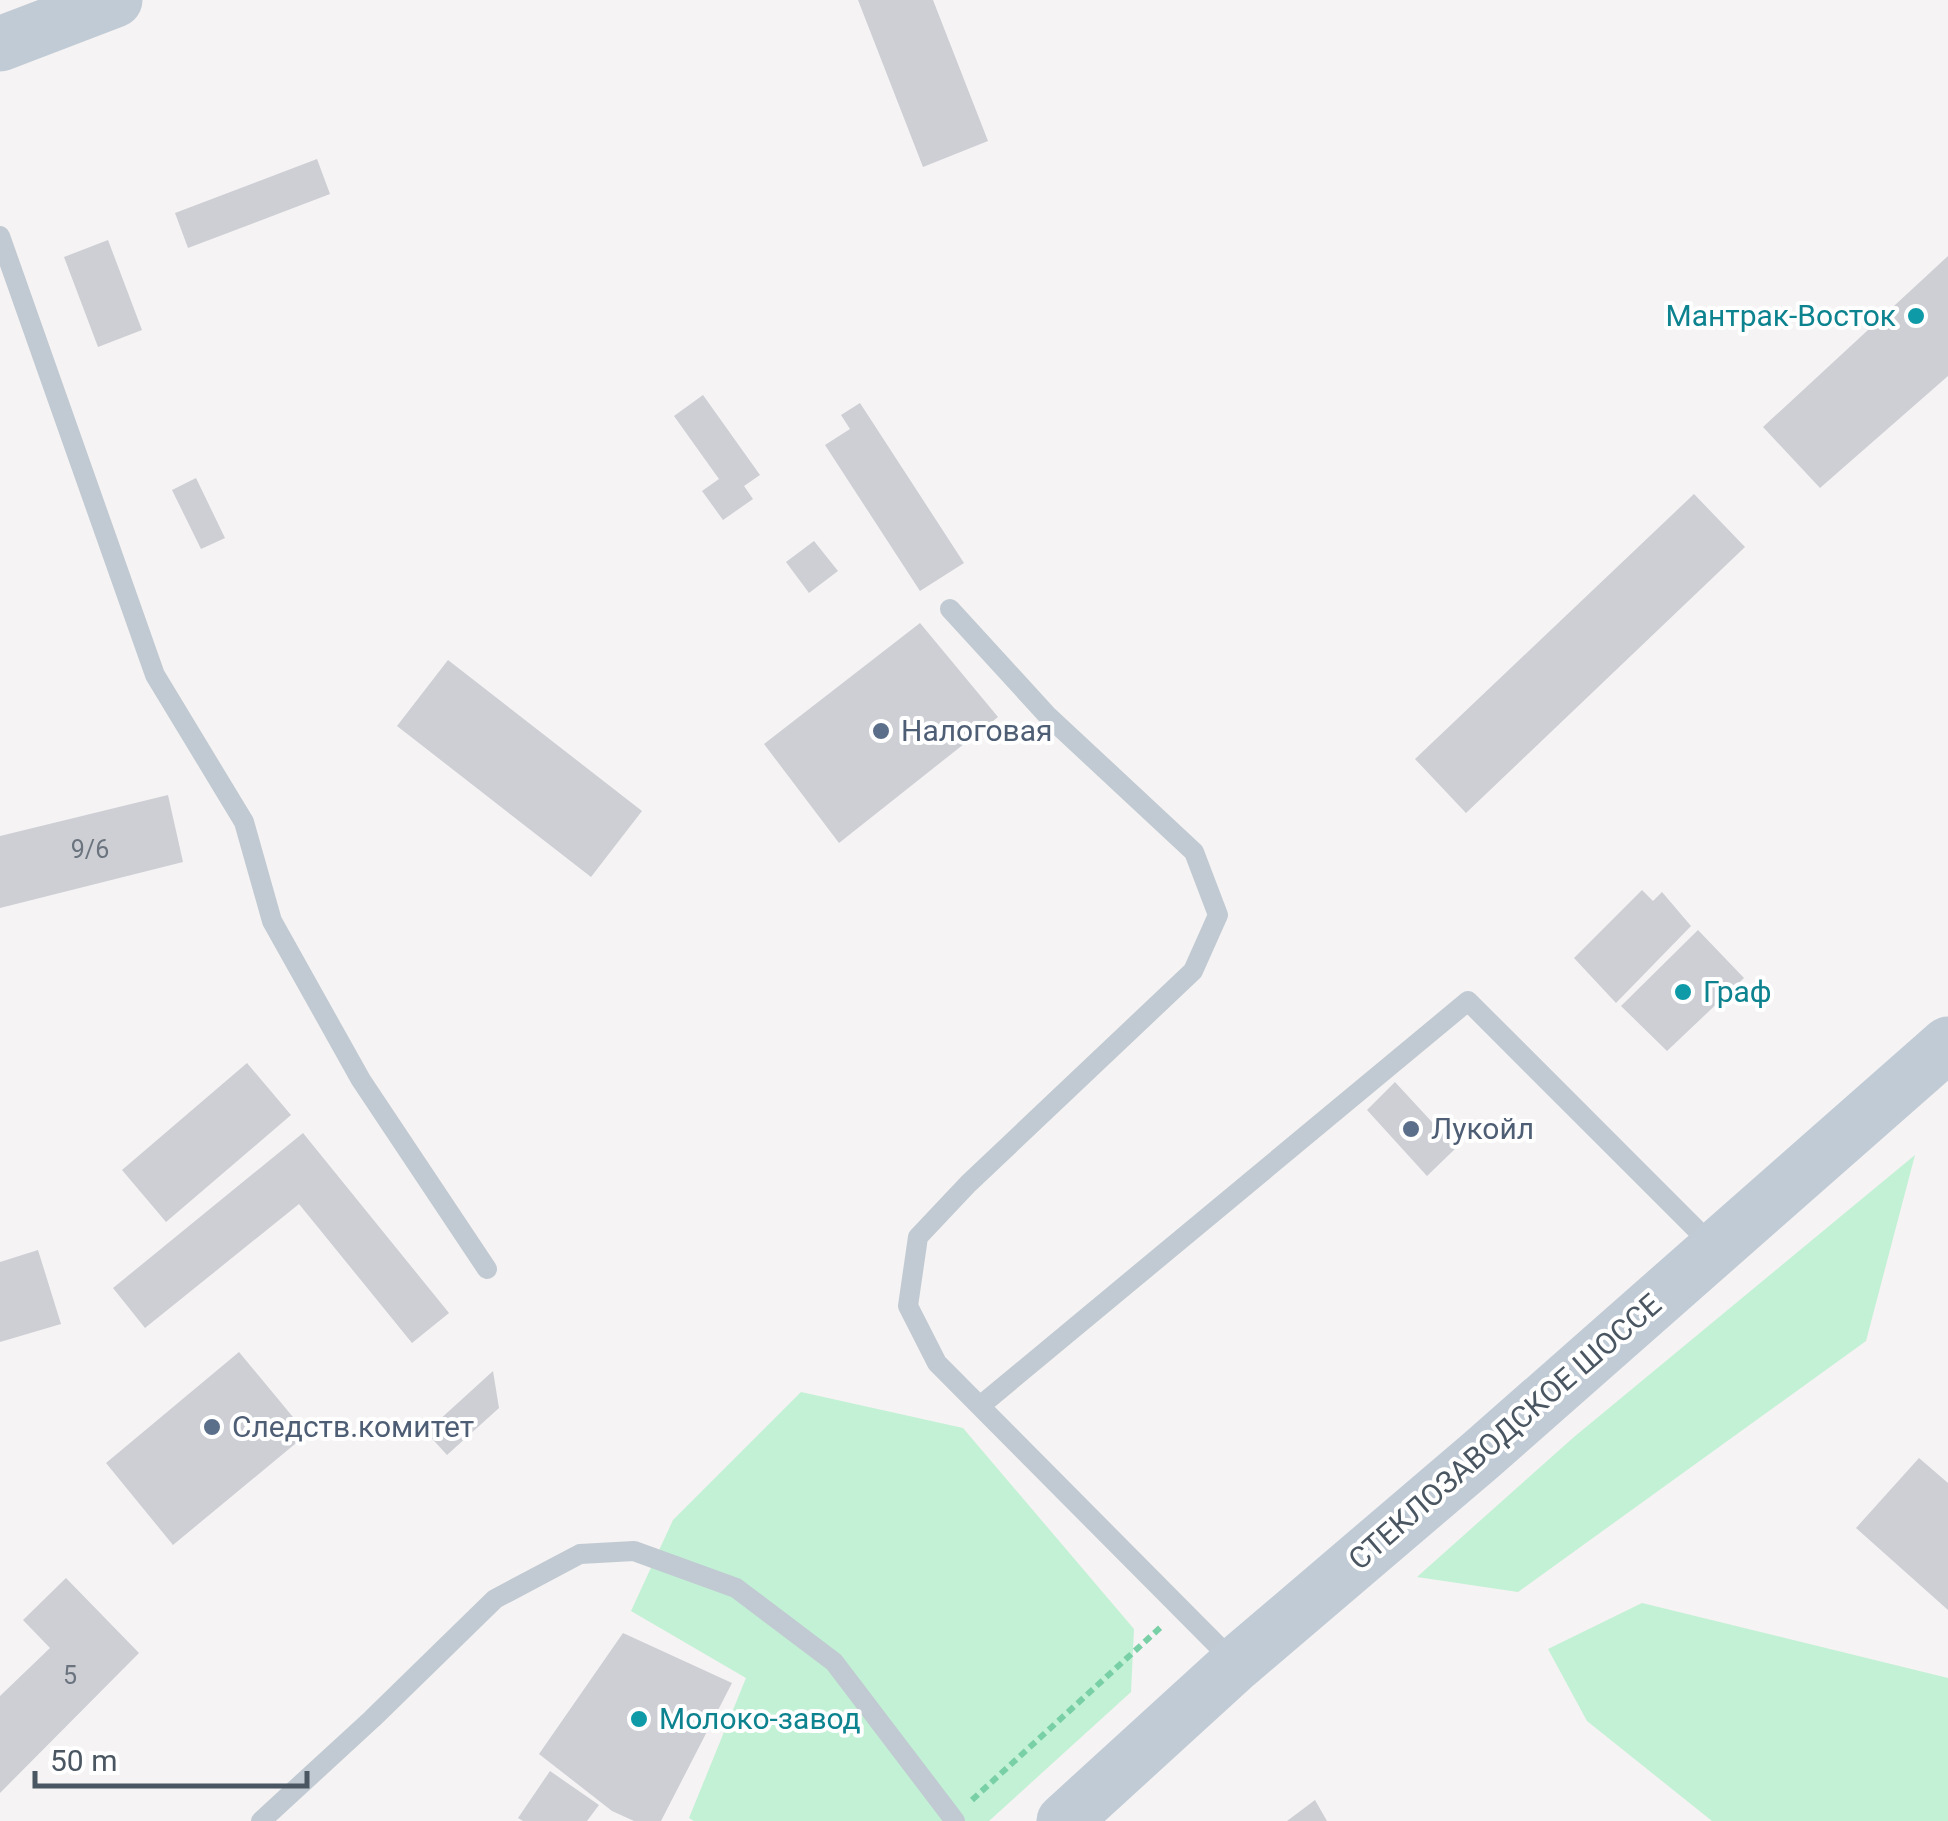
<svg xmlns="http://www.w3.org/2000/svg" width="1948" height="1821" viewBox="0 0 1948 1821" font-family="Roboto,sans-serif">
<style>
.green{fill:#c3f1d5}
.building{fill:#cdcfd5}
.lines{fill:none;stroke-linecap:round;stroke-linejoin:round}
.path{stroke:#7ad0a6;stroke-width:6;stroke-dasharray:8 5;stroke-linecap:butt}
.service{stroke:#c1cad2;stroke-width:20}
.secondary{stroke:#c1cbd6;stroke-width:55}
.culture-dot{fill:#0f9aa8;stroke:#fff;stroke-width:4}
.service-dot{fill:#5c6f8a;stroke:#fff;stroke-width:4}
.labels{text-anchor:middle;stroke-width:8;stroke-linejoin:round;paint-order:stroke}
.number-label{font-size:25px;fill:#6b747e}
.culture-label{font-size:30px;fill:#0d838f;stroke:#fff;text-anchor:start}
.service-label{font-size:30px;fill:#4e5e75;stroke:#fff;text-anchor:start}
.street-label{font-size:30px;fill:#4a5661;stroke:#fff}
</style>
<rect width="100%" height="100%" fill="#f5f3f3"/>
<!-- green -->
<path class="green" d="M1915 1155 1866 1341 1518 1592 1417 1577 1574 1437Z
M801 1392 963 1428 1134 1629 1131 1692 989 1821H694L689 1818 746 1678 631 1611 673 1520Z
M1642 1603 1948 1678V1821H1712L1587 1721 1548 1649Z"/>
<!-- building -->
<path class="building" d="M858 0H933L988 141 923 167Z
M317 159 330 194 188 248 175 213Z
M108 240 142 330 98 347 64 257Z
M1948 256V376L1820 488 1763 427Z
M703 395 760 475 744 486 753 499 723 520 702 491 719 479 674 416Z
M860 403 964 563 920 591 825 445 850 429 841 415Z
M196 478 225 538 201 549 172 490Z
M1694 494 1745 547 1466 813 1415 759Z
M814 541 838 571 809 593 786 562Z
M920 623 998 717 839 843 764 744Z
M448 660 642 811 591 877 397 726Z
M168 795 183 862 0 908V836Z
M1642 890 1653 901 1662 892 1691 926 1616 1003 1574 958Z
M1698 930 1744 978 1667 1051 1621 1006Z
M247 1063 291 1115 166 1222 122 1170Z
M1395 1082 1456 1148 1427 1176 1367 1110Z
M303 1133 449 1313 412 1343 299 1204 145 1328 113 1288Z
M38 1250 61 1324 0 1342V1262Z
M239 1352 307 1434 173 1545 106 1463Z
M493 1371 499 1408 447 1455 426 1432Z
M1919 1458 1948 1483V1610L1856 1528Z
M66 1578 139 1653 0 1793V1696L50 1648 23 1620Z
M623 1633 732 1683 661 1821H634L612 1811 539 1754Z
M550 1771 599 1805 587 1821H523L518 1818Z
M1315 1800 1327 1821H1287Z"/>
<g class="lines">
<!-- path -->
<path class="path" d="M972 1800 1162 1626"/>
<!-- service -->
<path class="service" d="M0 236 155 675 244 822 272 921 361 1080 487 1269
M950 609 1047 715 1194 852 1218 915 1193 971 968 1184 918 1237 908 1306 937 1363 1235 1663
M980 1406 1468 1001 1714 1247
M261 1821 372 1719 495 1599 580 1554 634 1551 736 1588 834 1662 955 1821"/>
<!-- secondary -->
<path class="secondary" d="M0 44 115 0
M1064 1821 1236 1664 1480 1456 1948 1044"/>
</g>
<!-- markers -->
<g class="culture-dot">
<circle cx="1916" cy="316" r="10"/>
<circle cx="1683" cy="992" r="10"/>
<circle cx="639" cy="1719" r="10"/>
</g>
<g class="service-dot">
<circle cx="881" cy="731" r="10"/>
<circle cx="1411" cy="1129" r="10"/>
<circle cx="212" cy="1427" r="10"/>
</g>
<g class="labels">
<!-- number labels -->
<g class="number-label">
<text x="90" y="858">9/6</text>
<text x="70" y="1684">5</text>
</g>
<!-- culture labels -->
<g class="culture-label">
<text x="1896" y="326" text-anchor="end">Мантрак-Восток</text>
<text x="1703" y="1002">Граф</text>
<text x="659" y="1729">Молоко-завод</text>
</g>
<!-- service labels -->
<g class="service-label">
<text x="901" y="741">Налоговая</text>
<text x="1431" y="1139">Лукойл</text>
<text x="232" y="1437">Следств.комитет</text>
</g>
<!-- street labels -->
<g class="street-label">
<text transform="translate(1505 1432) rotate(-41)" y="10">СТЕКЛОЗАВОДСКОЕ ШОССЕ</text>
</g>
</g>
<!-- scale -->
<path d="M35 1771v15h272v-15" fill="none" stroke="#4a5661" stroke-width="5"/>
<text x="50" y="1771" font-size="30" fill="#4a5661" stroke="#ffffff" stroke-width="8" paint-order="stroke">50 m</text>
</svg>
